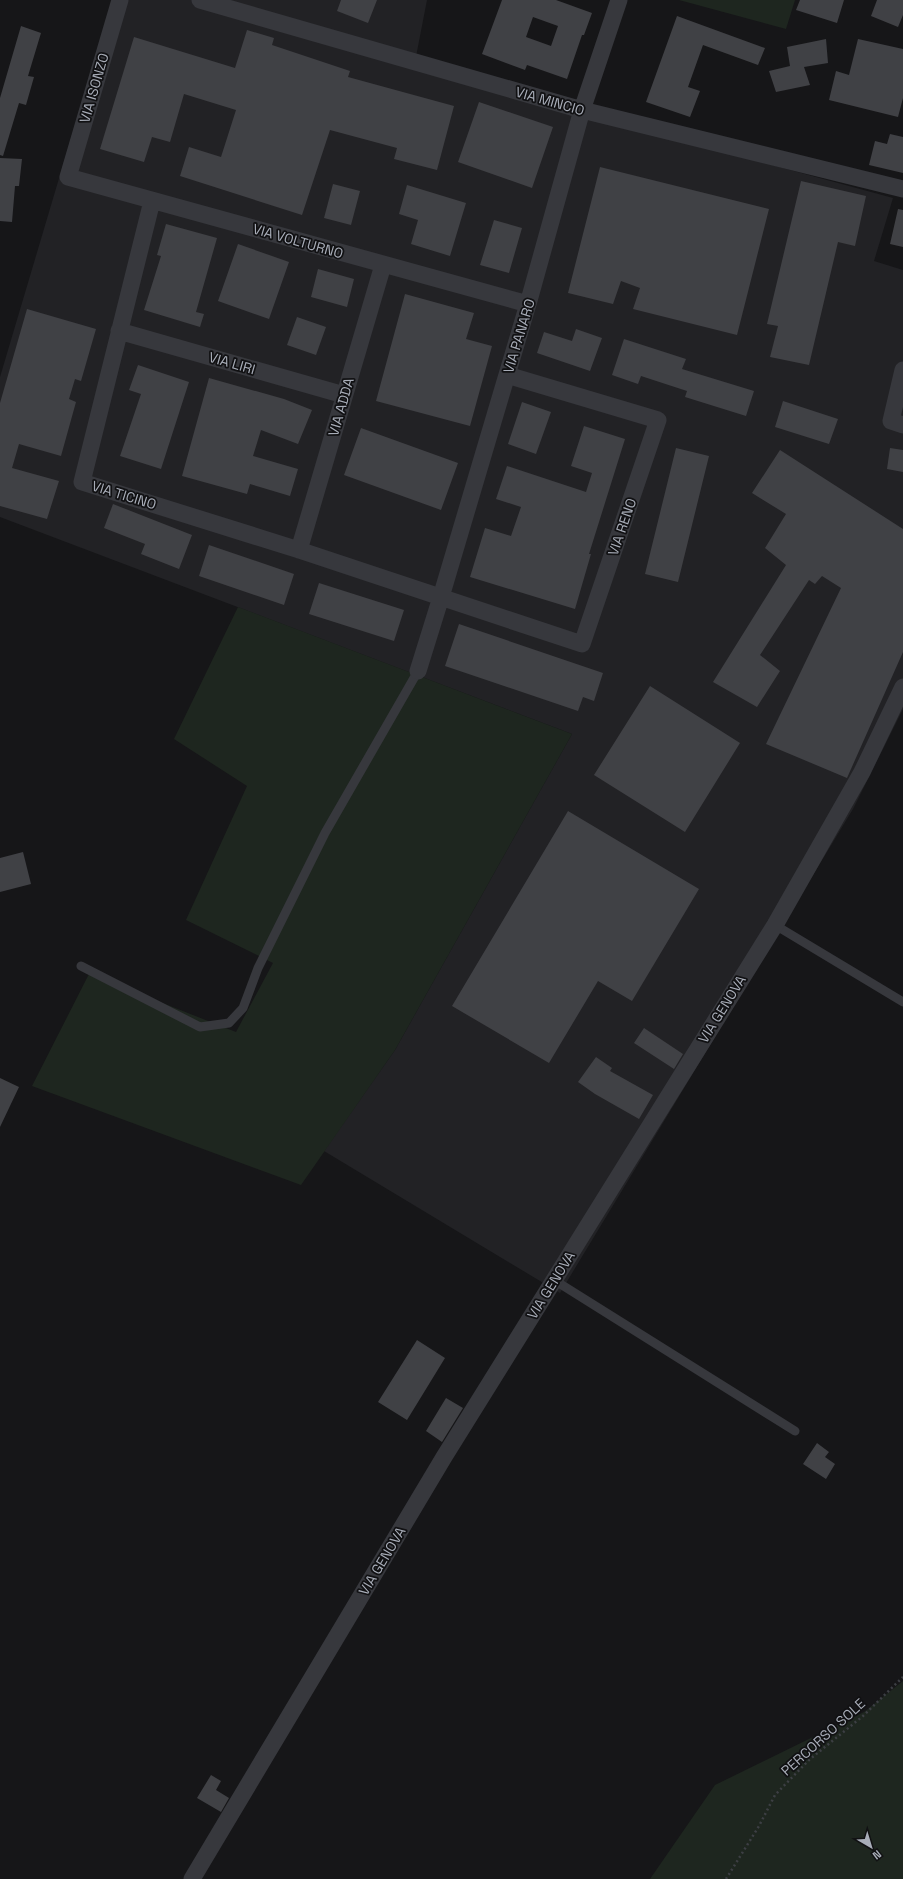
<svg xmlns="http://www.w3.org/2000/svg" width="903" height="1879" viewBox="0 0 903 1879" font-family="'Space Grotesk',sans-serif">
<style>
.built{fill:#222225}
.green{fill:#1e261f}
.building{fill:#404145;fill-rule:evenodd}
.lines{fill:none;stroke-linecap:round;stroke-linejoin:round}
.path{stroke:#3d3f44;stroke-width:2.5;stroke-dasharray:2 3;stroke-linecap:butt}
.lane{stroke:#37383d;stroke-width:9}
.street{stroke:#37383d;stroke-width:17}
.labels{text-anchor:middle;stroke-width:3.5;stroke-linejoin:round;paint-order:stroke}
.street-label{font-size:14px;fill:#a8adb8;stroke:#111113}
</style>
<rect width="100%" height="100%" fill="#161618"/>
<!-- built -->
<path class="built" d="M112 0H427L414 67 893 198 874 261 903 270V709L853 809 560 1293 324 1151 395 1050 572 734 0 517V377Z"/>
<!-- green -->
<path class="green" d="M679 0H795L786 29Z
M238 607 572 734 395 1050 301 1185 32 1086 89 974 236 1032 273 963 186 920 247 786 174 739Z
M903 1681V1879H650L715 1785 864 1712Z"/>
<!-- building -->
<path class="building" d="M341 0H377L368 23 337 11Z
M502 0H556L592 13 584 35H582L567 79 527 65 525 70 482 54ZM533 17 558 26 551 46 526 37Z
M800 0H844L837 23 796 10Z
M877 0H903V15L898 27 871 16Z
M677 16 765 48 758 65 703 45 688 87 700 91 690 117 646 102Z
M21 26 41 33 28 76 34 77 26 105 19 103 3 156 0 155V98Z
M247 30 274 38 272 45 350 71 348 77 454 106 437 170 394 159 397 148 330 130 302 215 180 176 189 147 221 157 236 110 184 94 170 142 152 137 144 162 100 149 134 37 235 68Z
M826 39 828 63 804 67 810 85 776 92 769 71 790 66 787 47Z
M858 39 903 49V98L898 117 829 100 836 71 849 75Z
M479 102 553 127 532 188 458 162Z
M890 134 903 137V173L869 165 875 141 887 144Z
M0 158 22 159 19 186H15L12 222 0 221Z
M600 167 769 209 737 335 633 309 640 288 621 281 613 304 568 293Z
M801 181 866 196 855 246 838 242 809 365 770 357 778 326 767 324Z
M333 184 360 191 351 225 324 218Z
M407 185 466 203 450 256 411 244 418 220 399 214Z
M898 209 903 210V247L890 244Z
M494 220 522 228 509 273 480 265Z
M166 224 217 238 196 312 204 314 200 327 144 310 161 256 157 255Z
M238 244 289 262 269 319 218 301Z
M318 269 354 279 347 307 311 297Z
M405 294 474 313 466 339 492 346 470 426 376 401Z
M27 309 96 329 81 381 75 379 69 399 76 402 61 456 19 444 12 468 59 481 47 519 0 506V403Z
M297 317 326 327 316 355 287 345Z
M576 329 602 338 590 371 537 353 544 332 572 341Z
M624 339 686 359 682 369 754 391 746 416 685 397 687 391 641 376 638 384 612 375Z
M138 365 189 382 161 469 120 456 141 394 129 390Z
M209 378 284 399 312 410 298 444 261 430 253 456 298 469 290 496 250 484 247 494 182 476Z
M783 401 838 419 829 444 775 427Z
M522 402 551 412 536 454 508 444Z
M584 426 625 439 589 554H591L575 609 470 577 485 528 511 536 521 507 496 499 507 466 586 492 592 473 571 466Z
M361 428 458 463 441 510 344 475Z
M676 448 709 456 678 582 645 574Z
M890 448 903 450V472L887 469Z
M780 450 903 529V652L847 778 766 744 841 588 822 576 815 584 809 580 760 655 780 671 757 707 713 682 786 565 765 548 786 514 752 493Z
M113 504 192 535 179 569 141 554 145 544 104 528Z
M209 545 294 574 284 605 199 576Z
M319 583 404 610 394 641 309 614Z
M459 624 603 673 594 701 583 697 578 711 445 666Z
M650 686 740 743 685 832 594 775Z
M568 811 699 889 632 1001 598 981 549 1063 452 1006Z
M23 852 31 884 0 892V858Z
M644 1028 683 1054 674 1069 634 1043Z
M596 1057 612 1068 610 1071 653 1095 639 1119 595 1094 578 1082Z
M0 1078 19 1087 0 1127Z
M417 1340 445 1358 407 1420 378 1402Z
M446 1398 463 1408 442 1442 426 1431Z
M817 1443 829 1452 825 1457 835 1464 826 1479 803 1464Z
M211 1775 221 1781 216 1790 229 1798 221 1812 197 1798Z"/>
<g class="lines">
<!-- path -->
<path class="path" d="M726 1879 759 1826 775 1795 809 1760 863 1716 903 1677"/>
<!-- lane -->
<path class="lane" d="M775 925 903 1002
M81 966 200 1027 229 1023 243 1008 258 968 325 833 418 671
M554 1280 795 1431"/>
<!-- street -->
<path class="street" d="M120 0 68 177 528 304
M200 0 582 110 903 189
M152 201 82 482 299 550 582 644 658 420 507 375
M119 331 344 395
M903 370 891 421 903 425
M299 550 383 265
M418 671 441 597 528 304 582 110 619 0
M192 1879 444 1457 775 925 862 772 903 687"/>
</g>
<g class="labels">
<!-- street labels -->
<g class="street-label">
<text transform="translate(94 88) rotate(-74)" y="5">VIA ISONZO</text>
<text transform="translate(550 101) rotate(16)" y="5">VIA MINCIO</text>
<text transform="translate(298 241) rotate(16)" y="5">VIA VOLTURNO</text>
<text transform="translate(519 336) rotate(-73)" y="5">VIA PANARO</text>
<text transform="translate(232 363) rotate(16)" y="5">VIA LIRI</text>
<text transform="translate(341 407) rotate(-74)" y="5">VIA ADDA</text>
<text transform="translate(124 495) rotate(17)" y="5">VIA TICINO</text>
<text transform="translate(622 527) rotate(-71)" y="5">VIA RENO</text>
<text transform="translate(722 1009) rotate(-58)" y="5">VIA GENOVA</text>
<text transform="translate(551 1285) rotate(-58)" y="5">VIA GENOVA</text>
<text transform="translate(382 1561) rotate(-59)" y="5">VIA GENOVA</text>
<text transform="translate(823 1737) rotate(-42)" y="5">PERCORSO SOLE</text>
</g>
</g>
<!-- north arrow -->
<g transform="translate(871 1847) rotate(142)" stroke="#111113" stroke-width="3" paint-order="stroke">
<path d="M0-3L7 15L0 10L-7 15Z" fill="#a8adb8"/>
<text y="-6" font-size="11" font-weight="bold" text-anchor="middle" fill="#a8adb8">N</text>
</g>
</svg>
